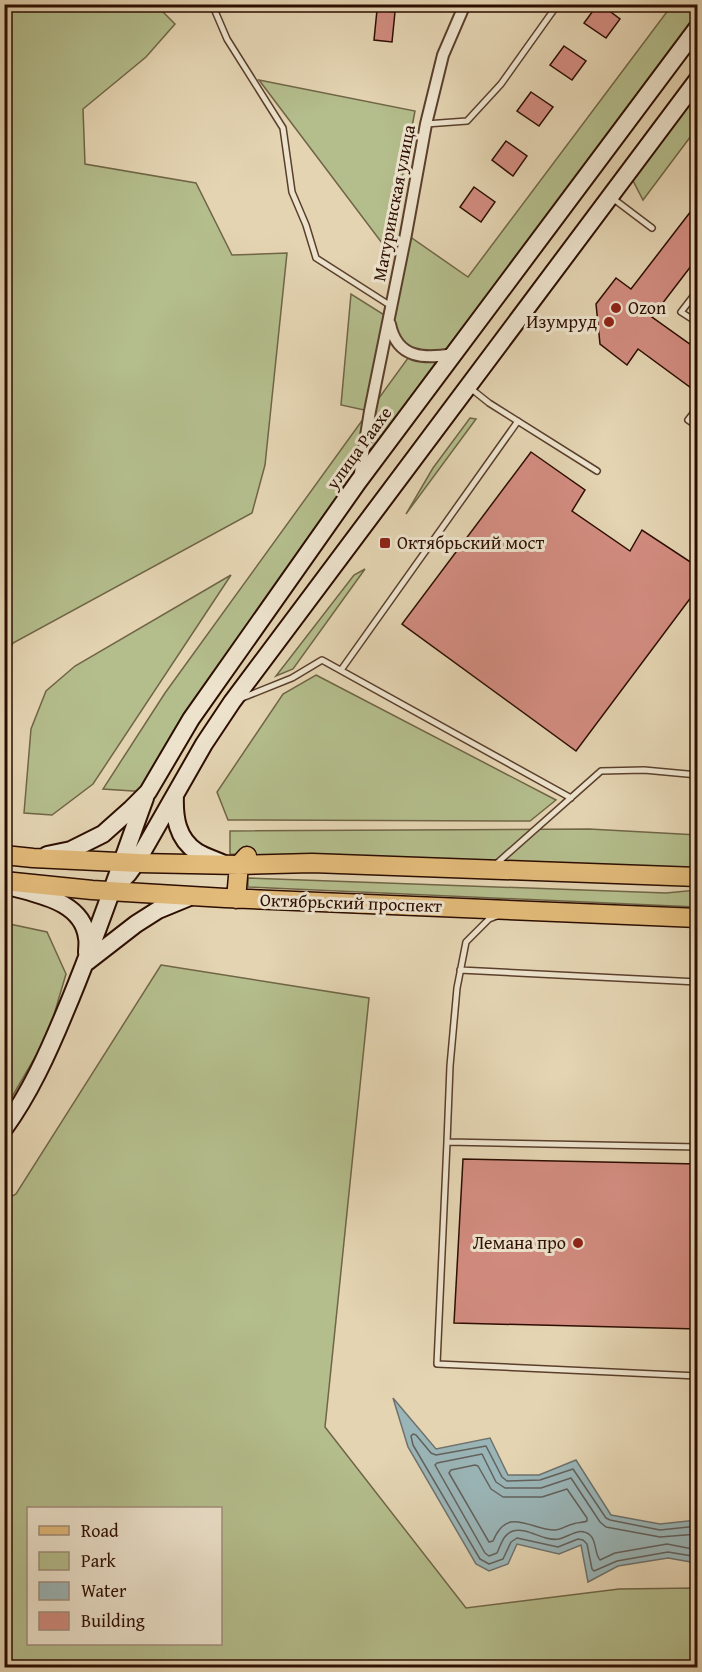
<svg xmlns="http://www.w3.org/2000/svg" width="702" height="1672" viewBox="0 0 702 1672" font-family="'Gentium Book Plus',serif">
<style>
.green{fill:#b4bd8c;stroke:#706546;stroke-width:1.5;fill-rule:evenodd}
.water{fill:#9ab5b7;stroke:#6e726e;stroke-width:1.5}
.lines{fill:none;stroke-linecap:round;stroke-linejoin:round}
.shore{stroke:#63615c;stroke-width:1.5}
.building{fill:#d28c80;stroke:#2c0d00;stroke-width:1.5}
.lane-casing{stroke:#5a3f2c;stroke-width:8}
.street-casing{stroke:#5a3f2c;stroke-width:14}
.secondary-casing{stroke:#2c0d00;stroke-width:20}
.primary-casing{stroke:#2c0d00;stroke-width:21}
.lane{stroke:#ede3cd;stroke-width:5}
.street{stroke:#ede3cd;stroke-width:10}
.secondary{stroke:#ede3cd;stroke-width:16}
.primary{stroke:#e2ba79;stroke-width:18}
.poi-dot{fill:#8f2418;stroke:#ede3cd;stroke-width:2}
.labels{text-anchor:middle;stroke-width:6;stroke-linejoin:round;paint-order:stroke}
.street-label{font-size:18px;fill:#2c0d00;stroke:#ede3cd}
.poi-label{font-size:18px;fill:#2c0d00;stroke:#ede3cd;text-anchor:start}
</style>
<rect width="100%" height="100%" fill="#e4d4b2"/>
<filter id="stains"><feTurbulence type="fractalNoise" baseFrequency=".00333" numOctaves="4"/><feColorMatrix values="0 0 0 0 .2 0 0 0 0 .09 0 0 0 0 .02 0 0 0 .5 -.17"/></filter>
<radialGradient id="worn" r=".72"><stop offset=".6" stop-color="#630" stop-opacity="0"/><stop offset="1" stop-color="#630" stop-opacity=".3"/></radialGradient>
<!-- green -->
<path class="green" d="M5 4 156 5 175 24 146 57 83 109 85 164 196 183 232 255 287 253 265 465 252 513 13 643 5 660Z
M672 5H697V27L358 482 148 792 103 789 165 693 369 411 341 405 351 294 389 318 406 234 468 277ZM390 321 405 350 411 354 371 409Z
M259 80 415 111 388 251Z
M697 91V128L643 200 628 171Z
M470 418 476 419 406 514 433 468Z
M365 569 293 669 276 676 354 575Z
M231 575 93 784 52 815 24 813 31 729 46 691 75 666Z
M316 675 556 800 530 821 228 820 217 792 283 694Z
M589 829 698 835 697 869 313 858 230 854V831Z
M248 878 666 893 697 890V907L248 887Z
M5 923 47 932 66 974 48 1035 5 1109Z
M161 965 369 998 325 1427 466 1608 619 1589 697 1588V1667H5V1200L16 1194ZM28 1508H220V1644H28Z"/>
<!-- water -->
<path class="water" d="M393 1398 436 1449 490 1438 508 1475H539L576 1460 611 1515 660 1524 697 1520V1563L668 1558 618 1566 588 1582 581 1545 559 1554 517 1544 508 1564 489 1571 476 1564 408 1447Z"/>
<g class="lines">
<!-- shore -->
<path class="shore" d="M475 1465 478 1466 491 1489 503 1497H542L567 1489 587 1518V1521C583 1523 578 1522 573 1524 567 1525 561 1530 555 1530 530 1530 508 1505 493 1541L489 1542 449 1473 451 1470Z
M698 1526 660 1530 610 1520 606 1518 573 1469 540 1480 507 1481 502 1477 486 1446 436 1455 431 1453 416 1435 413 1434 411 1436 413 1445 480 1559 489 1564 503 1559 511 1542 517 1538 558 1547 578 1539 583 1540 587 1544 592 1569 594 1571 617 1561 668 1552 698 1557
M698 1534 660 1537 606 1527 600 1522 571 1478 541 1488H505L496 1482 482 1454 437 1463 435 1465 485 1553 489 1556 497 1553C501 1545 503 1534 513 1531 528 1527 544 1542 559 1539 569 1537 579 1526 590 1535 597 1541 594 1553 600 1560L615 1553 667 1544 698 1550"/>
</g>
<!-- building -->
<path class="building" d="M598 4H600L620 19 606 38 584 23Z
M377 10 395 12 392 42 374 40Z
M564 46 586 61 572 80 550 65Z
M531 92 553 107 539 126 517 111Z
M506 141 527 156 513 176 492 160Z
M474 187 495 202 481 222 460 207Z
M698 202V257L652 317 698 350V393L638 349 627 365 600 344 596 304 616 278 631 289Z
M531 452 585 490 572 511 630 551 642 530 698 567V588L576 751 402 624Z
M463 1159 698 1164V1329L454 1323Z"/>
<g class="lines">
<!-- lane casing -->
<g class="lane-casing">
<path id="lane" d="M212 4 227 39 283 128 292 192 306 225 316 258 391 306
M426 124 467 121 501 84 558 4
M611 197 652 228
M698 290 681 312 698 323
M469 387 489 403 597 471
M698 407 688 420 698 427
M341 670 518 421
M242 698 292 678 322 660 571 798
M495 865 601 771 644 770 698 775
M497 916 489 919 466 942 457 988 450 1066 447 1142 698 1147
M460 970 698 982
M447 1142 437 1364 698 1376"/>
</g>
<!-- street casing -->
<g class="street-casing">
<path id="street" d="M390 324C397 359 425 359 453 354
M359 479 370 411 406 234 426 124 443 55 465 4"/>
</g>
<!-- secondary casing -->
<g class="secondary-casing">
<path id="secondary" d="M175 795C174 817 177 839 197 852 205 857 216 860 224 864
M47 855 71 850 103 834 131 809 148 792 191 719 358 482 698 27
M12 887C40 895 83 902 87 938 88 942 87 948 87 953
M111 891 128 874 136 863 204 744 232 702 698 79
M87 962 136 924 158 910 192 896
M4 1129C30 1093 48 1053 65 1012 95 942 119 869 145 798"/>
</g>
<!-- primary casing -->
<g class="primary-casing">
<path id="primary" d="M4 855 33 858 139 863 239 865 312 863 698 877
M4 881 92 890 225 898 698 918
M236 899 239 865 247 856"/>
</g>
<!-- lane -->
<use href="#lane" class="lane"/>
<!-- street -->
<use href="#street" class="street"/>
<!-- secondary -->
<use href="#secondary" class="secondary"/>
<!-- primary -->
<use href="#primary" class="primary"/>
</g>
<!-- markers -->
<g class="poi-dot">
<circle cx="616" cy="308" r="6"/>
<circle cx="609" cy="322" r="6"/>
<rect x="379" y="537" width="12" height="12" rx="3"/>
<circle cx="578" cy="1243" r="6"/>
</g>
<g class="labels">
<!-- street labels -->
<g class="street-label">
<text transform="translate(394 203) rotate(-79)" y="6">Матуринская улица</text>
<text transform="translate(359 448) rotate(-54)" y="6">улица Раахе</text>
<text transform="translate(351 903) rotate(2)" y="6">Октябрьский проспект</text>
</g>
<!-- poi labels -->
<g class="poi-label">
<text x="628" y="314">Ozon</text>
<text x="597" y="328" text-anchor="end">Изумруд</text>
<text x="397" y="549">Октябрьский мост</text>
<text x="566" y="1249" text-anchor="end">Лемана про</text>
</g>
</g>
<!-- margin -->
<rect width="702" height="1672" fill="none" stroke="#e4d4b2" stroke-width="24"/>
<rect x="6" y="6" width="690" height="1660" fill="none" stroke="#2c0d00" stroke-width="3"/>
<rect x="12" y="12" width="678" height="1648" fill="none" stroke="#2c0d00" stroke-width="1.5"/>
<!-- legend -->
<rect x="27" y="1507" width="195" height="138" fill="#ede3cd" stroke="#a08d7b" stroke-width="1.5"/>
<rect x="39" y="1526" width="30" height="9" fill="#e2ba79" stroke="#a08d7b" stroke-width="1.5"/>
<text x="81" y="1537" font-size="18" fill="#2c0d00">Road</text>
<rect x="39" y="1552" width="30" height="18" fill="#b4bd8c" stroke="#a08d7b" stroke-width="1.5"/>
<text x="81" y="1567" font-size="18" fill="#2c0d00">Park</text>
<rect x="39" y="1582" width="30" height="18" fill="#9ab5b7" stroke="#a08d7b" stroke-width="1.5"/>
<text x="81" y="1597" font-size="18" fill="#2c0d00">Water</text>
<rect x="39" y="1612" width="30" height="18" fill="#d28c80" stroke="#a08d7b" stroke-width="1.5"/>
<text x="81" y="1627" font-size="18" fill="#2c0d00">Building</text>
<rect width="100%" height="100%" filter="url(#stains)"/>
<rect width="100%" height="100%" fill="url(#worn)"/>
</svg>
